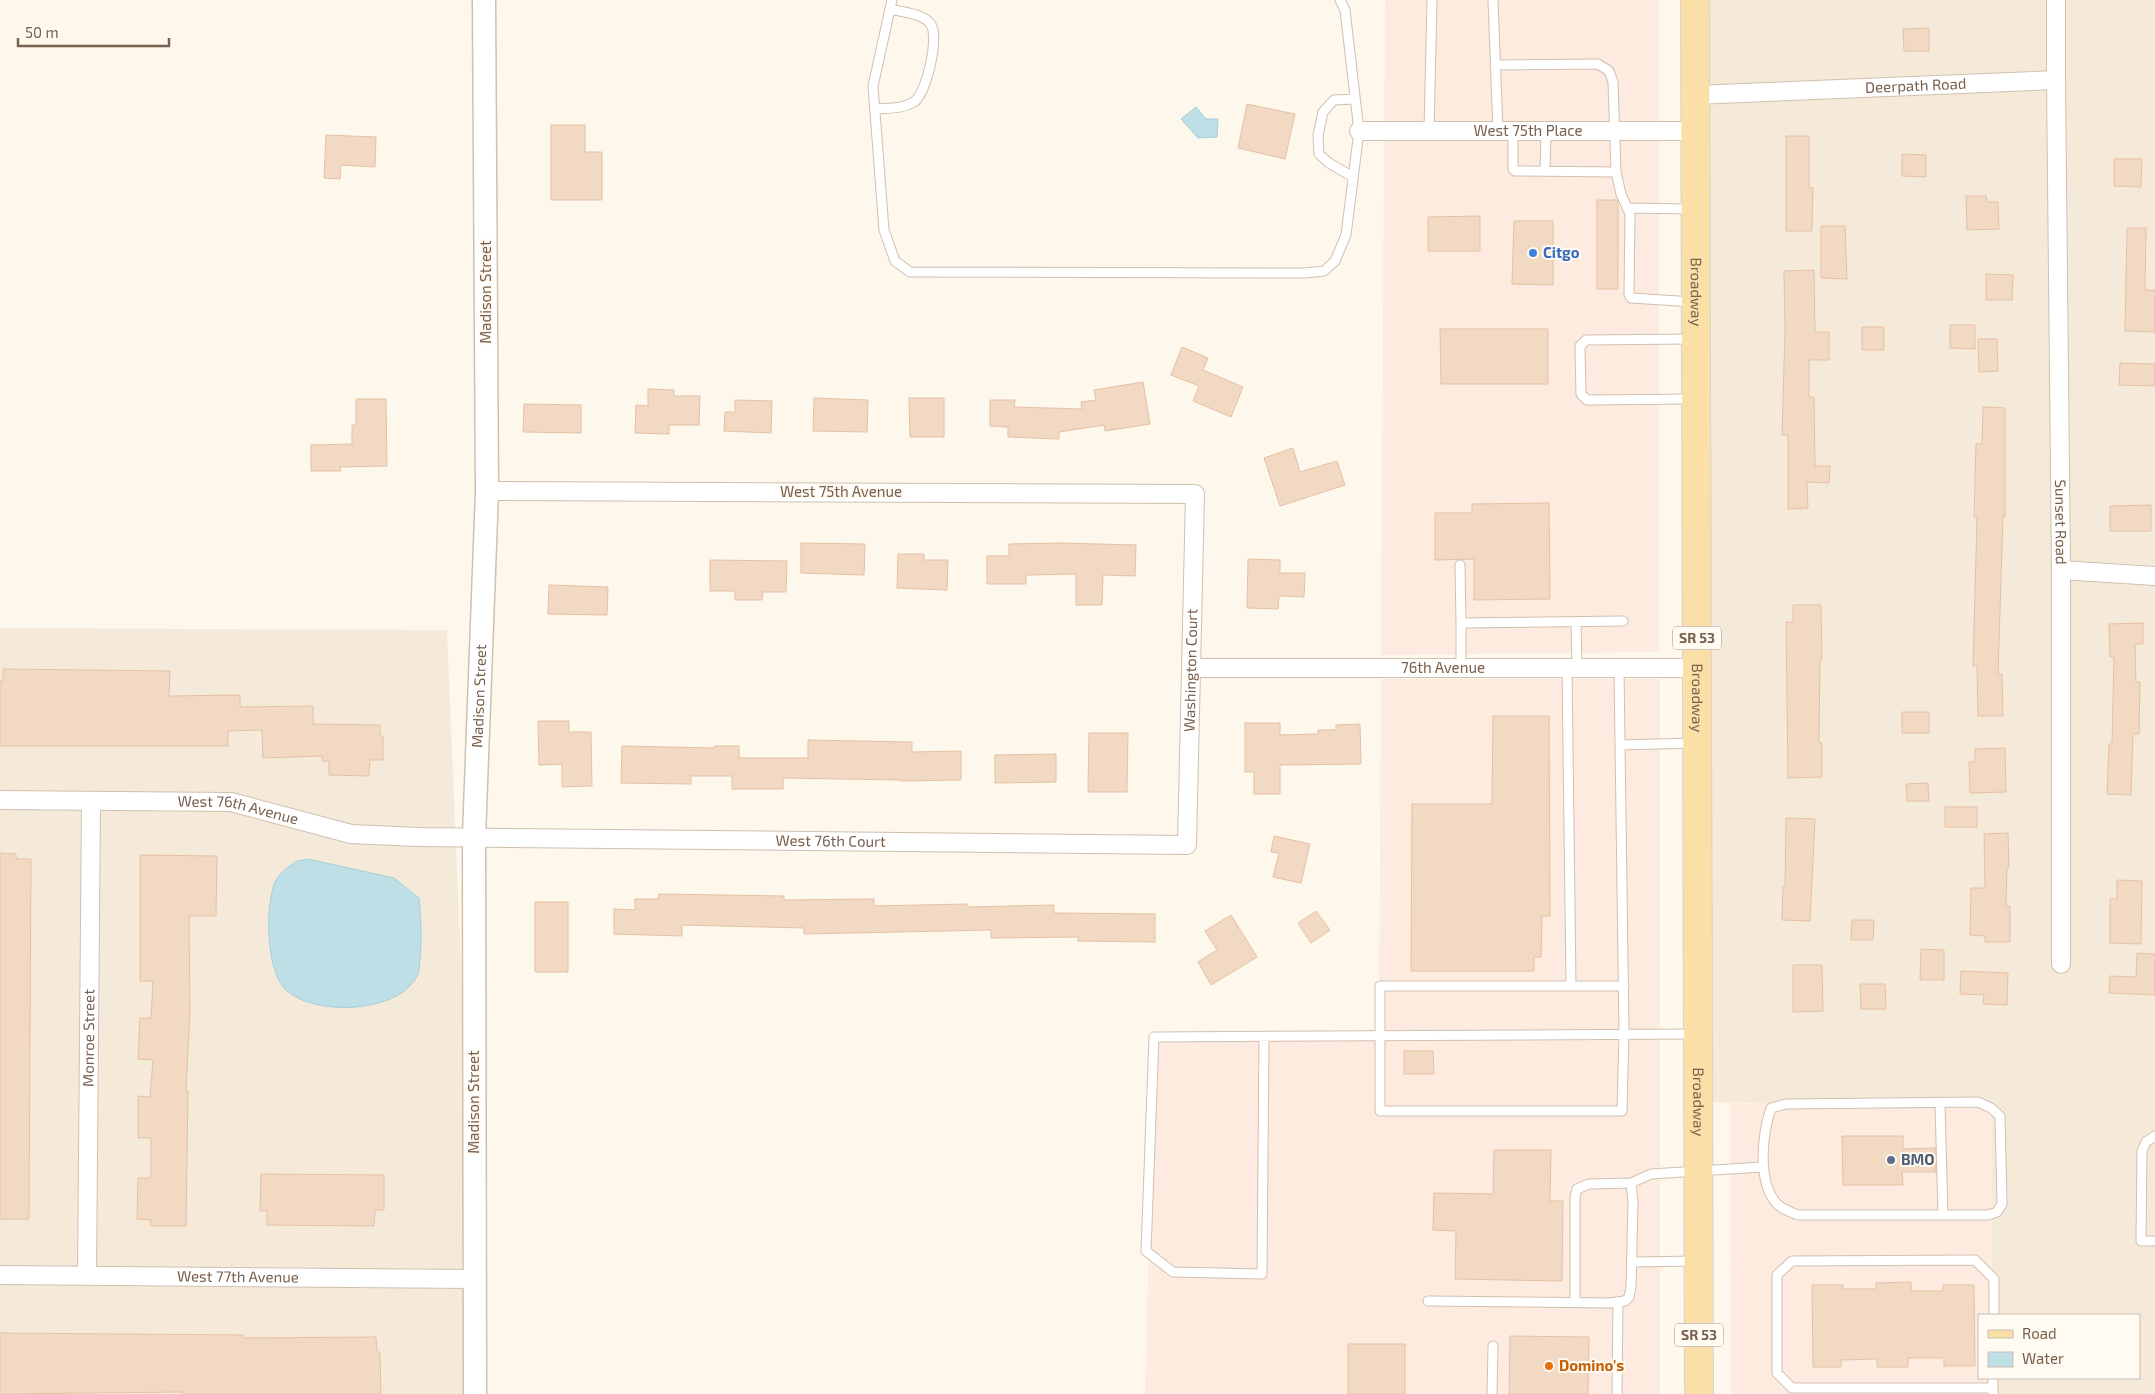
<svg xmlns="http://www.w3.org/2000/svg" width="2155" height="1394" viewBox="0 0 2155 1394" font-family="'Exo 2',sans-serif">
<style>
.residential{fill:#f5eada}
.commercial{fill:#fdebe0}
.water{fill:#bfdfe7;stroke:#a6ced9}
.building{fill:#f2d9c3;stroke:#e5c1a4}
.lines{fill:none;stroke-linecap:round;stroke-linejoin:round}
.service-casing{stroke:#d0c0b0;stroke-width:11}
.minor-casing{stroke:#d0c0b0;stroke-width:20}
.tertiary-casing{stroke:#d0c0b0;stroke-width:25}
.primary-casing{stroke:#d9d2cd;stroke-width:30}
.service{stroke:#fff;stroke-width:9}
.minor{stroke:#fff;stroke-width:18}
.tertiary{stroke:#fff;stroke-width:22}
.primary{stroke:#fae0a6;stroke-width:28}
.shop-dot{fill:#3f7fe0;stroke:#fffbf3;stroke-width:2}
.service-dot{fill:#5c6f8a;stroke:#fffbf3;stroke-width:2}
.food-dot{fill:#e8710a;stroke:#fffbf3;stroke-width:2}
.labels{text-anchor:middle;stroke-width:4;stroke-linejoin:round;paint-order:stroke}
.shield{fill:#fffbf3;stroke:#a18e80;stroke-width:1}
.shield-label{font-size:14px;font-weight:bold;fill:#79604e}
.street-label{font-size:15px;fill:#79604e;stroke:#fffbf3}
.shop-label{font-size:15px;font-weight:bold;fill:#366cbe;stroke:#fffbf3;text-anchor:start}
.service-label{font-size:15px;font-weight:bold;fill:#4e5e75;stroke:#fffbf3;text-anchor:start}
.food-label{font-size:15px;font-weight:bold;fill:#c56008;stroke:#fffbf3;text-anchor:start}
</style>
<rect width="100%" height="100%" fill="#fdf7ec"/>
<!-- residential -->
<path class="residential" d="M1695 0H2155V1394H1993V1378H2139V1315H1992L1991 1108 1698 1102Z
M0 628 447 630 474 1279 472 1394H0Z"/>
<!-- commercial -->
<path class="commercial" d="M1385 0H1659V652L1381 655Z
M1381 679H1660V1394H1145L1154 1037 1379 1036Z
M1730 1103 1991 1108 1992 1315H1979V1378H1992V1394H1731Z"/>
<!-- water -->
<path class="water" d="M1196 107 1206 119H1218L1217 137 1198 138 1181 119Z
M308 859 394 878 419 898C421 919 422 938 420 959 419 963 420 970 418 974 401 1014 313 1017 285 989 266 970 265 906 275 882 277 876 291 864 297 861 300 860 305 860 308 859Z"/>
<!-- building -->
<path class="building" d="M1929 28V51H1904L1903 29Z
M1247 104 1295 114 1285 159 1238 148Z
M551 125H585V152H602V200H551Z
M326 135 376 137 375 167 341 165 340 179 324 178Z
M1786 136H1809V188H1813L1812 231H1786Z
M1902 154 1926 155V177L1902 176Z
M2114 159H2142L2141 187 2114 186Z
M1966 196H1986L1987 202H1998L1999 229 1967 230Z
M1597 200H1617L1618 203V289H1597Z
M1480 216V251H1428V217Z
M1514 221H1553V285L1512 284Z
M1821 226H1845L1847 279 1821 278Z
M2127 228H2146L2145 290H2155V332L2125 331Z
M1814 270 1815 332H1829V360H1809V397H1814L1815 466H1830L1829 483 1807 482 1808 508 1788 509V435H1782L1785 332 1784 271Z
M1986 274 2013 275 2012 300H1986Z
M1950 325H1975V349L1950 348Z
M1862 327H1884V350H1862Z
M1440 329H1548V384H1441Z
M1978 339H1997L1998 371 1979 372Z
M1182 347 1208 358 1203 370 1243 387 1231 417 1193 401 1199 386 1171 375Z
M2120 363 2155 364V386L2119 385Z
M1143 382 1150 424 1105 431 1104 425 1059 432V439L1008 437V427L990 426V400H1015L1014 407 1082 409 1081 402 1096 400 1094 390Z
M648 389 674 390V396H700L699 425H669V434L635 433 636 405 648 406Z
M814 398 868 400 867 432 813 431Z
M909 398H944V437H910Z
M356 399H386L387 466 340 467 341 471H311V445L352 444V425H356Z
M735 400 772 401 771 433 724 431 725 412H735Z
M524 404 581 405V433L523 432Z
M1983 407 2005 408V517H2003L1998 674H2002L2003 716H1978L1977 666H1973L1977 517H1974L1976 444H1982Z
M1293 448 1300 472 1337 461 1345 485 1280 506 1264 458Z
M1549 503 1550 599 1474 600V559L1435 560V513H1472V504Z
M2151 505V531H2110V506Z
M801 543 865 544 864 575 801 573Z
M1060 543 1136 545 1135 576 1103 575 1102 605H1076V574L1026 575V584H987V556H1009V544Z
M898 554H924V560H948L947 590 897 588Z
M1248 559 1280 560V573H1305L1304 597 1279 596 1278 609 1247 608Z
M710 560 787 561 786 592H763L762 600H735V591H710Z
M549 585 608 587 607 615 548 614Z
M1793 605H1821L1822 659H1820L1819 743H1822V777L1788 778 1786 622H1793Z
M2143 623V644H2135L2136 682H2140L2139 734H2133L2131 795 2107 794 2109 744H2112L2114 657H2110L2109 624Z
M3 669 170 671 169 696 240 695V707L313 706V724L380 725V736H383V760H370L369 776 329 775V761H322V756L263 758 262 730 228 731V746H0V681H3Z
M1902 712H1929V733H1902Z
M1493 716H1549L1550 916H1542L1541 957H1534V971H1411L1412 804H1492Z
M538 721H569V732H591L592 786 562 787V764L539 765Z
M1245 723H1280V735L1318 734V730H1336V725L1360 724 1361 764 1280 765V794H1254V772H1245Z
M1089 733H1128L1127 792H1088Z
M808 740 912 742V752L961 751V780L900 781V780L783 778V789H732V776H691V784L621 783 622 746 714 748V746H739V758H808Z
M2005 748 2006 792 1970 793 1969 762H1975V749Z
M1056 754V782L995 783V755Z
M1928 783 1929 801H1907L1906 784Z
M1945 807H1977V827H1945Z
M1786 818 1815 819 1810 921 1782 920 1783 886H1785Z
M2008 833 2009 868H2007L2006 906H2010V942H1985V936L1970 935 1971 888H1985L1984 834Z
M1274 836 1310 844 1301 883 1273 877 1279 853 1271 852Z
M0 853 16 854V859H31L29 1219H0Z
M140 855 217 856 216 916H189L190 1013 186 1091H188L186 1226H151V1220L137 1219 138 1178H150L151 1172V1138H138V1096L150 1097 153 1060 138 1059 140 1018H151L153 981H140Z
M2117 880 2142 881 2141 944 2110 943V899H2117Z
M659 894 784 896V900L874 899V906L967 904V907L1054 905V913L1155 914V942L1078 941V937L991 938V930L804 934V928L682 925V936L614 934V909L635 910V899H658Z
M535 902H568V972H535Z
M1316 911 1330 930 1311 943 1298 923Z
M1231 915 1257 957 1211 985 1198 962 1217 950 1205 931Z
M1852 920H1874L1873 940H1851Z
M1921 949 1944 950V980H1920Z
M2137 953 2155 954V995L2109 993 2110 976 2136 977Z
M1793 965H1822L1823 1011 1793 1012Z
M1961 971 2008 973 2007 1005 1983 1004 1984 995 1960 994Z
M1860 984H1885L1886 1009H1861Z
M1404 1051H1433L1434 1074H1404Z
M1842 1136H1903V1149L1935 1148 1936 1172H1902L1903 1185H1843Z
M1494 1150H1551L1550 1201H1563L1562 1281 1455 1279 1456 1231 1433 1230 1434 1193 1493 1194Z
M261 1174 384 1175V1210H375L374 1226 267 1225V1211H260Z
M1911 1282V1291H1943V1285H1974L1975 1366H1944V1358H1908V1367H1877V1359L1841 1360V1367H1813L1812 1285H1843V1289H1876V1283Z
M0 1333 243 1335V1338L376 1337 377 1352H380L381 1394H182V1392L0 1394Z
M1510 1336 1589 1337 1588 1394H1509Z
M1348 1344H1405V1394H1348Z"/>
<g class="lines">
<!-- service casing -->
<g class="service-casing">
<path id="service" d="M892 0 873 86 884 230 895 261 910 272 1305 273 1324 271 1335 261 1346 235 1359 131 1345 10 1340 0
M1493 0 1498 131
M1495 65 1598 64 1609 71 1613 82 1616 172 1621 194 1630 214 1629 294 1631 298 1694 302
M876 109C889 108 902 109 914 102 927 93 940 35 930 23 921 13 901 12 890 9
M1429 131 1432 0
M1513 131V169L1515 171 1616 172
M1545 170 1546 131
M1353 177 1329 163 1319 154 1318 135 1323 112 1334 100 1355 99
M1627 208 1692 209
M1692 339 1586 340 1580 346 1581 394 1587 400 1693 399
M1460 565 1461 623
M1576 622 1577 668
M1461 668V623L1623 621
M1567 668 1571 986H1624
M1620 745 1694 743
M1571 986H1380V1111H1622L1624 1034 1619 668
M1264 1037 1262 1274 1173 1272 1146 1251 1154 1037 1695 1034
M1978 1102 1991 1108 2000 1116 2002 1204 1997 1212 1988 1215H1798C1791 1212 1782 1209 1777 1204 1757 1182 1762 1135 1771 1108L1786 1104Z
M1940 1104 1943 1215
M2155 1136 2146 1142 2142 1151 2141 1241H2155
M1631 1183 1651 1174 1762 1167
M1632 1262 1696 1261
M1428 1301 1609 1303 1625 1301 1629 1297 1631 1287 1633 1203 1631 1183 1589 1184 1577 1189 1575 1197V1303
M1993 1388H1792L1777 1373V1275L1792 1261 1975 1260 1994 1279V1315
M1492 1394 1493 1346
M1617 1394 1618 1302
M1993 1394V1378"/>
</g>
<!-- minor casing -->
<g class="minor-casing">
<g id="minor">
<path id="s1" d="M2056 80 2061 570V964"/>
<path id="s2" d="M1695 95 2056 80V0"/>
<path id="s3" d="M1359 131H1695"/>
<path d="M2061 570 2155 576"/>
<path id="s4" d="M1191 668H1697"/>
<path id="s5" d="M0 800 231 802 351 834 418 837 1187 845 1195 494 487 491"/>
<path id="s6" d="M0 1275 474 1279"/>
<path id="s7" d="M87 1276 91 802"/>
</g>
</g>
<!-- tertiary casing -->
<g class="tertiary-casing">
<g id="tertiary">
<path id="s8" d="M475 1394 474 837 487 491 484 0"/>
</g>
</g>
<!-- primary casing -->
<g class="primary-casing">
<g id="primary">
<path id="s9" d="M1695 0 1699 1394"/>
</g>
</g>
<!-- service -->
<use href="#service" class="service"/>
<!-- minor -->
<use href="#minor" class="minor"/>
<!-- tertiary -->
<use href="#tertiary" class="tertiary"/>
<!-- primary -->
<use href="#primary" class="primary"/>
</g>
<!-- markers -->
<circle class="shop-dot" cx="1533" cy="253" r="5"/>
<circle class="service-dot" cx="1891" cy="1160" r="5"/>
<circle class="food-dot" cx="1549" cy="1366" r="5"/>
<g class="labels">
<!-- shield labels -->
<g class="shield">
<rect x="1673" y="626.5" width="48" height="23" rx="4"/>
<rect x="1675" y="1323.5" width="48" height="23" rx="4"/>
</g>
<g class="shield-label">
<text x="1697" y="643">SR 53</text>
<text x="1699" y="1340">SR 53</text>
</g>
<!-- street labels -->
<g class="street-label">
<text dy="5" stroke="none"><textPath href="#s2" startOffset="221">Deerpath Road</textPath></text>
<text dy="5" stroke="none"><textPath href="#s3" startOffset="169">West 75th Place</textPath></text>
<text transform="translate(486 292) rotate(-90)" y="5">Madison Street</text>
<text dy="5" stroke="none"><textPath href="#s9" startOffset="292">Broadway</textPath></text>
<text x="841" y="497">West 75th Avenue</text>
<text dy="5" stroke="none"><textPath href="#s1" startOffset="442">Sunset Road</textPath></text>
<text dy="5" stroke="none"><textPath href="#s4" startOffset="252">76th Avenue</textPath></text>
<text dy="5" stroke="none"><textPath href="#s5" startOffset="1366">Washington Court</textPath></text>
<text dy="5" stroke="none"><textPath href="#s8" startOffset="698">Madison Street</textPath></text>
<text dy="5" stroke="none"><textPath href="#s9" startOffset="698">Broadway</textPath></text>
<text dy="5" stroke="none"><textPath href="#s5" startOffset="239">West 76th Avenue</textPath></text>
<text dy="5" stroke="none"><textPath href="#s5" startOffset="835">West 76th Court</textPath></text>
<text dy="5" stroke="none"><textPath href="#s7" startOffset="238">Monroe Street</textPath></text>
<text transform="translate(474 1102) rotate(-90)" y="5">Madison Street</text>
<text dy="5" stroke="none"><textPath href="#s9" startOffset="1102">Broadway</textPath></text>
<text dy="5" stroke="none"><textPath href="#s6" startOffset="238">West 77th Avenue</textPath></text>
</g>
<!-- shop labels -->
<g class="shop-label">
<text x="1543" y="258">Citgo</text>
</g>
<!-- service labels -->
<g class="service-label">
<text x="1901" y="1165">BMO</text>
</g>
<!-- food labels -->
<g class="food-label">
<text x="1559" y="1371">Domino's</text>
</g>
</g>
<!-- legend -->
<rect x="1978" y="1314" width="162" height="65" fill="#fffbf3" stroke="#c9bdb1"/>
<rect x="1988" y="1330" width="25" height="8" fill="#fae0a6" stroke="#c9bdb1"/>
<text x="2022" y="1339" font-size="15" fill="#79604e">Road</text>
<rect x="1988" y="1352" width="25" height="15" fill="#bfdfe7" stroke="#c9bdb1"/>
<text x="2022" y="1364" font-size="15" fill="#79604e">Water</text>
<!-- scale -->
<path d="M18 38v8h151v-8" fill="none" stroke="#79604e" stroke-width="2.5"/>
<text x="25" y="38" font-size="15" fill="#79604e" stroke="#fffbf3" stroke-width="4" paint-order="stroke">50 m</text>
</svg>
